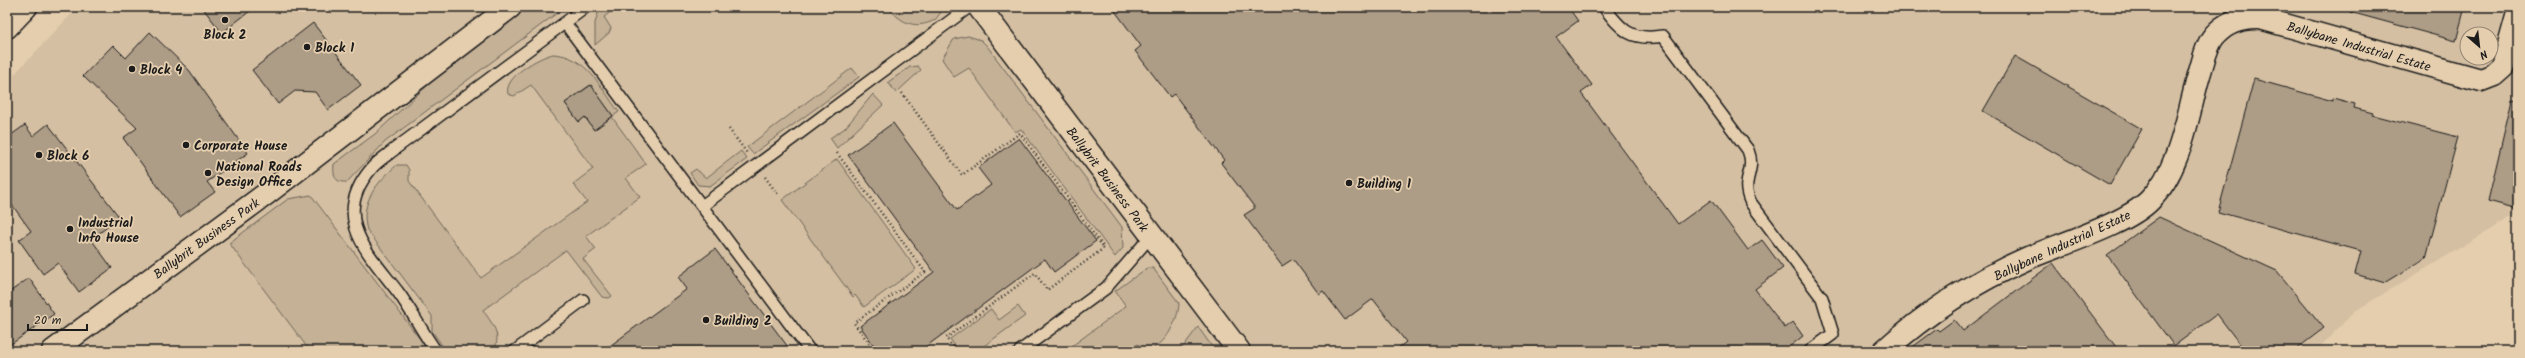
<svg xmlns="http://www.w3.org/2000/svg" width="2525" height="358" viewBox="0 0 2525 358" font-family="Kalam,sans-serif">
<style>
.built{fill:#d4bfa2;fill-rule:evenodd}
.green{fill:#c4b196;stroke:#706659}
.building{fill:#ad9c86;stroke:#1c1c1c}
.lines{fill:none;stroke-linecap:round;stroke-linejoin:round}
.service-casing{stroke:#1c1c1c;stroke-width:14}
.minor-casing{stroke:#1c1c1c;stroke-width:25}
.trunk-casing{stroke:#1c1c1c;stroke-width:25}
.path{stroke:#1c1c1c;stroke-width:2.5;stroke-dasharray:1 3;stroke-linecap:butt}
.service{stroke:#e5ceae;stroke-width:11}
.minor{stroke:#e5ceae;stroke-width:22}
.trunk{stroke:#e5ceae;stroke-width:22}
.poi-dot{fill:#1c1c1c;stroke:#e5ceae;stroke-width:1.5}
.labels{text-anchor:middle;stroke-width:3.5;stroke-linejoin:round;paint-order:stroke}
.poi-label{font-size:13px;font-weight:bold;fill:#1c1c1c;stroke:#e5ceae;text-anchor:start}
.street-label{font-size:13px;fill:#1c1c1c;stroke:#e5ceae}
</style>
<rect width="100%" height="100%" fill="#e5ceae"/>
<filter id="ink" filterUnits="userSpaceOnUse"><feTurbulence type="fractalNoise" baseFrequency=".025" numOctaves="2"/><feDisplacementMap in="SourceGraphic" scale="8" xChannelSelector="R" yChannelSelector="G"/><feConvolveMatrix kernelMatrix="1 2 1 2 8 2 1 2 1" color-interpolation-filters="sRGB"/></filter>
<g filter="url(#ink)">
<!-- built -->
<path class="built" d="M78 7H2518V213L2355 311 2316 351H7V82ZM2467 34H2491V58H2467Z"/>
<!-- green -->
<path class="green" d="M528 7H565L385 142 347 182C334 183 333 175 334 164L375 134 446 68Z
M600 7H617L604 17 611 28 609 33 595 45V23Z
M888 7H945L935 20C915 30 901 23 888 7Z
M968 36 981 40 987 46 1122 227 1123 248 1115 257 1021 129 1015 132 969 68 954 77 942 59 954 39Z
M553 54C586 55 601 88 619 112L613 116 590 85 565 103 579 122 585 117 594 130 612 117 646 164 626 178 640 197 586 236 596 249 583 259 612 296 609 298 602 297 566 250 483 310C492 324 502 333 494 351H446L432 331V316L367 230C359 203 377 182 397 165H406L409 170V181L481 278 587 202 573 184 593 169 531 85 514 96 508 94C503 77 539 57 553 54Z
M918 66 921 70 896 93 888 82 910 67Z
M852 68 859 77 753 154 747 147Z
M873 94 883 105 837 148 830 138 845 128Z
M741 151 747 159 710 186 698 185 690 173 696 169 706 178Z
M837 159 916 269 864 307 855 295 853 297 782 200Z
M311 195 426 347 420 351H310L229 243 288 199Z
M1147 268H1153L1179 303C1179 320 1163 351 1144 351L1138 344 1129 351H1065L1126 306 1115 291Z
M1018 306 1025 316 977 351H959L950 339 991 309 999 320Z
M1198 327 1215 351H1180Z"/>
<!-- building -->
<path class="building" d="M202 7H255L222 33Z
M1112 7H1568L1578 21 1556 37 1592 85 1581 93 1678 224 1711 200 1748 250 1762 240 1783 268 1755 289 1785 328 1793 322 1803 336 1784 351H1394L1406 342 1373 299 1345 320 1323 291 1319 294 1293 259 1282 266 1244 215 1255 208 1221 163 1224 160 1174 94 1170 97 1135 51 1141 46Z
M2351 7H2465L2456 41 2350 12Z
M313 23 361 85 328 110 315 92 295 91 278 104 252 70Z
M150 32 189 70 248 153 207 182 215 192 180 217 123 138 137 128 83 76 113 45 126 58Z
M2015 56 2142 129 2110 185 1983 111Z
M2254 79 2333 101V98L2355 104 2354 108 2373 113 2372 115 2458 137 2426 258 2385 283 2355 274 2361 251 2218 212Z
M591 85 613 116 594 130 585 117 579 122 565 103Z
M2512 99 2518 100V209L2488 201Z
M893 123 957 210 991 185 978 168 1019 138 1096 241 1054 272 1045 259 920 351H878L860 326 934 272 848 155Z
M48 124 120 218 91 239 112 268 79 292 58 263 43 274 19 240 31 231 7 198V138L25 125 33 136Z
M2159 217 2277 271 2324 328 2294 351H2245L2217 314 2174 346 2107 255Z
M715 249 791 351H603L687 289 678 277Z
M2053 263 2119 351H1907L1937 329 1939 331 1954 320 1963 331Z
M29 278 54 314 7 347V294Z"/>
<g class="lines">
<!-- service casing -->
<g class="service-casing">
<path id="service" d="M1604 7C1622 31 1631 41 1663 36L1748 150C1757 173 1739 178 1751 203L1822 298 1833 334 1810 351
M565 23 810 351
M702 206 969 7
M436 351C422 332 412 311 398 292 368 253 330 217 371 169 377 161 388 155 396 148L586 7
M515 351 583 300
M1020 351 1106 288 1151 236"/>
</g>
<!-- minor casing -->
<g class="minor-casing">
<path id="minor" d="M979 7 1239 351
M53 351 266 194 510 7
M1884 351C1926 313 1976 281 2028 258 2061 244 2127 224 2150 200 2181 169 2187 116 2199 75 2203 63 2206 46 2214 36 2226 22 2242 17 2260 18L2481 80 2494 75 2503 67 2518 13"/>
</g>
<!-- trunk casing -->
<g class="trunk-casing">
<path id="trunk" d="M7 27 26 7"/>
</g>
<!-- path -->
<path class="path" d="M902 93 962 175 1020 133 1104 248 1047 290 1035 273 946 338 956 351
M729 129 747 153
M837 153 925 272 854 323 875 351
M765 177 779 196"/>
<!-- service -->
<use href="#service" class="service"/>
<!-- minor -->
<use href="#minor" class="minor"/>
<!-- trunk -->
<use href="#trunk" class="trunk"/>
</g>
</g>
<!-- markers -->
<g class="poi-dot">
<circle cx="225" cy="20" r="4"/>
<circle cx="307" cy="47" r="4"/>
<circle cx="132" cy="69" r="4"/>
<circle cx="186" cy="145" r="4"/>
<circle cx="39" cy="155" r="4"/>
<circle cx="208" cy="173" r="4"/>
<circle cx="1349" cy="183" r="4"/>
<circle cx="70" cy="229" r="4"/>
<circle cx="706" cy="320" r="4"/>
</g>
<g class="labels">
<!-- poi labels -->
<g class="poi-label">
<text x="225" y="39" text-anchor="middle">Block 2</text>
<text x="315" y="52">Block 1</text>
<text x="140" y="74">Block 4</text>
<text x="194" y="150">Corporate House</text>
<text x="47" y="160">Block 6</text>
<text x="216" y="171">National Roads<tspan x="216" dy="15">Design Office</tspan></text>
<text x="1357" y="188">Building 1</text>
<text x="78" y="227">Industrial<tspan x="78" dy="15">Info House</tspan></text>
<text x="714" y="325">Building 2</text>
</g>
<!-- street labels -->
<g class="street-label">
<text transform="translate(2359 46) rotate(16)" y="5">Ballybane Industrial Estate</text>
<text transform="translate(1108 179) rotate(53)" y="5">Ballybrit Business Park</text>
<text transform="translate(206 238) rotate(-36)" y="5">Ballybrit Business Park</text>
<text transform="translate(2062 245) rotate(-25)" y="5">Ballybane Industrial Estate</text>
</g>
</g>
<!-- margin -->
<rect width="2525" height="358" fill="none" stroke="#e5ceae" stroke-width="24"/>
<rect x="12" y="12" width="2501" height="334" fill="none" stroke="#1c1c1c" stroke-width="1.5" filter="url(#ink)"/>
<!-- north arrow -->
<g transform="translate(2479 46) rotate(152)"><circle r="19" fill="#e5ceae" stroke="#958774"/>
<path d="M0-3L7 15L0 10L-7 15Z" fill="#1c1c1c"/>
<text y="-6" font-size="11" font-weight="bold" text-anchor="middle" fill="#1c1c1c">N</text>
</g>
<!-- scale -->
<path d="M28 324v6h59v-6" fill="none" stroke="#1c1c1c" stroke-width="2"/>
<text x="34" y="324" font-size="12" fill="#1c1c1c" stroke="#e5ceae" stroke-width="3" paint-order="stroke">20 m</text>
</svg>
